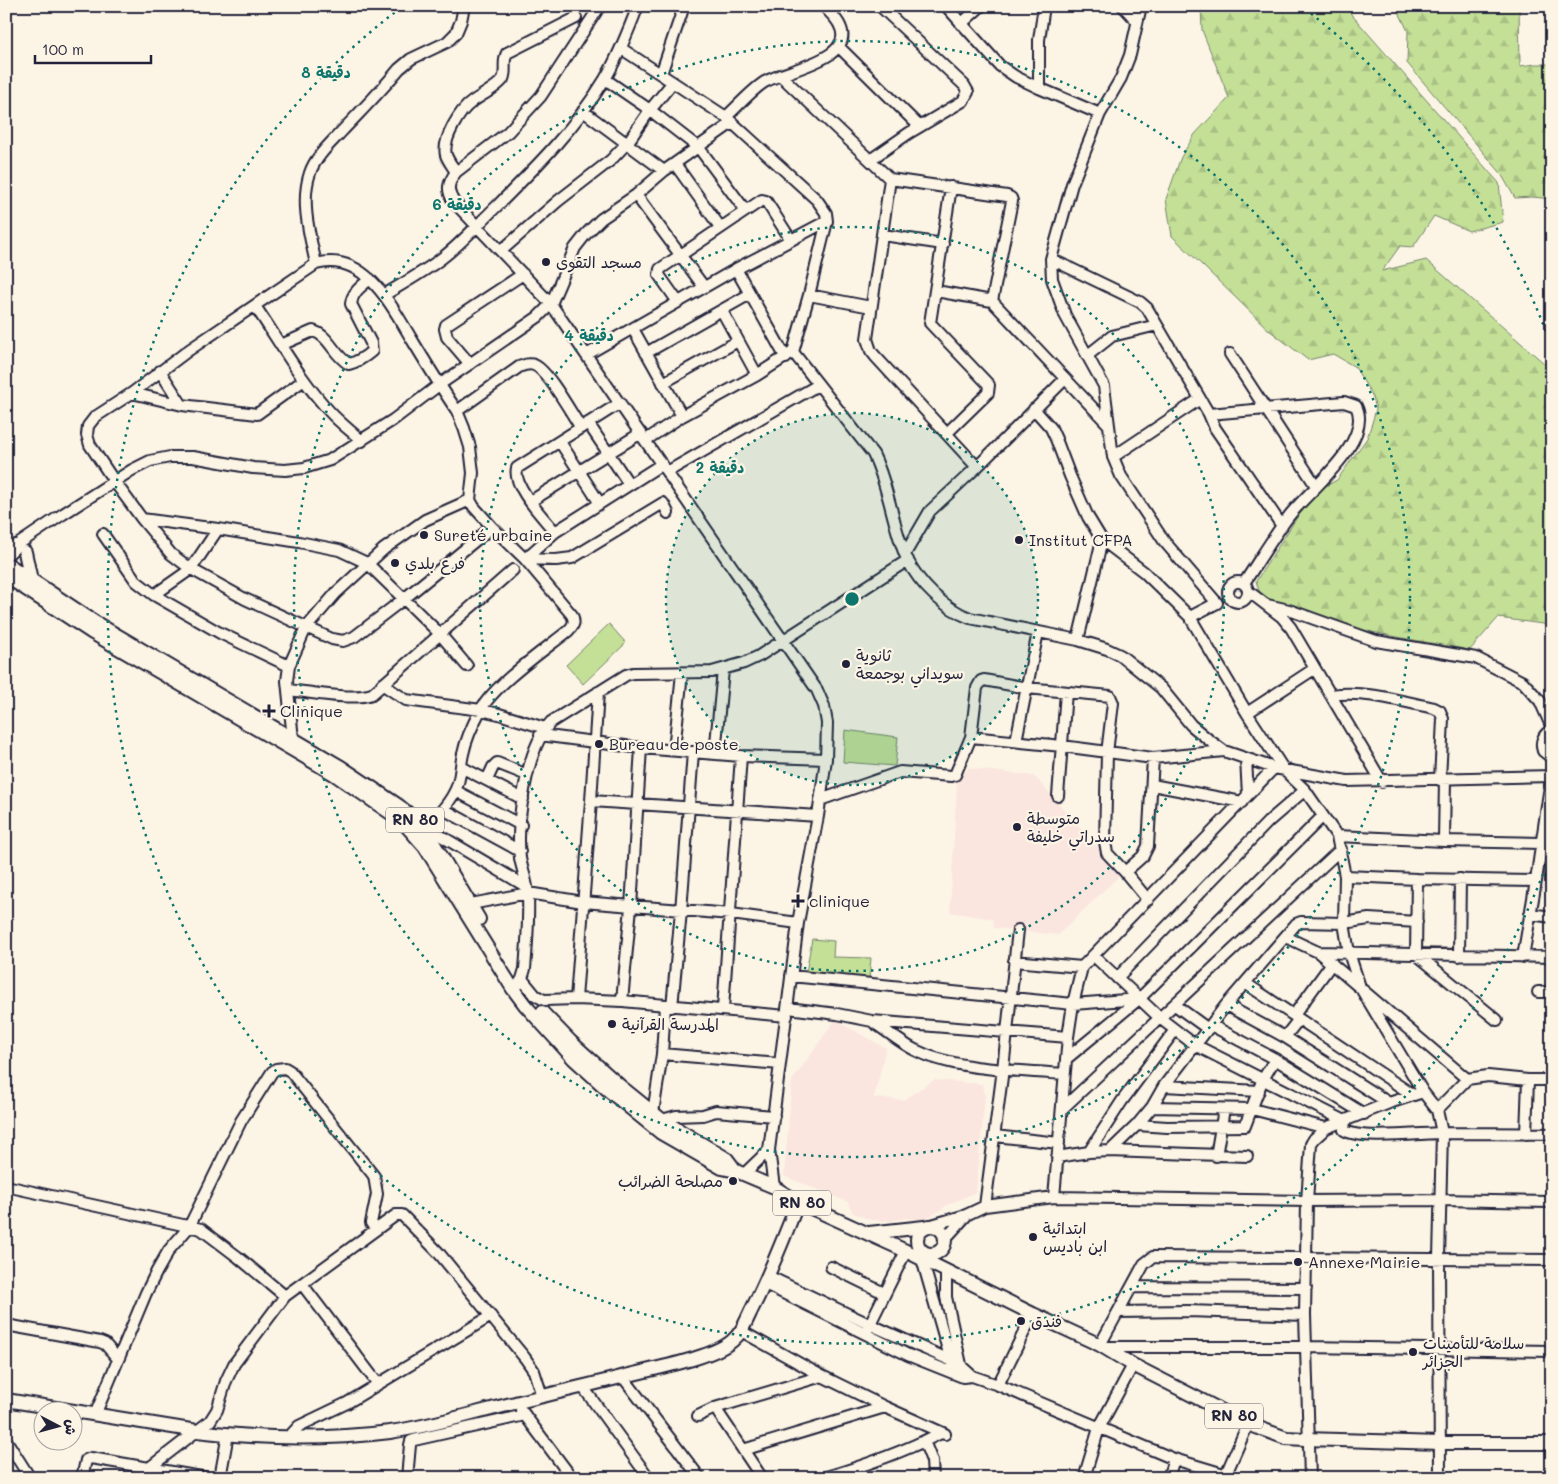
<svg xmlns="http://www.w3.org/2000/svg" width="1558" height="1484" viewBox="0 0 1558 1484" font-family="Mali,'Playpen Sans Arabic',sans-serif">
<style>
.built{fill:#fbe5df}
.forest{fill:url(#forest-firs);stroke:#738169}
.pitch{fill:#c4e097;stroke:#738169}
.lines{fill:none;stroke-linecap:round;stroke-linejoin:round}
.minor-casing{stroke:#22223b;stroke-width:14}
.major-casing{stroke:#22223b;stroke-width:16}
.minor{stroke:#fcf5e5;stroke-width:10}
.major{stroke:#fcf5e5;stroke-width:12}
.ring{fill:none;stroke:#0f766e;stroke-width:2.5;stroke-dasharray:2.5 5}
.poi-dot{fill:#22223b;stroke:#fcf5e5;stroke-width:2}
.labels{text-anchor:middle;stroke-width:4.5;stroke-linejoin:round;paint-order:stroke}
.shield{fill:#fcf5e5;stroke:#63616e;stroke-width:1}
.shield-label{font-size:15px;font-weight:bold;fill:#22223b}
.poi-label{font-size:16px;fill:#22223b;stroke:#fcf5e5;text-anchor:start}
.centre{fill:#0f766e;stroke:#fcf5e5;stroke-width:2.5}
.ring-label{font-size:15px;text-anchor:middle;font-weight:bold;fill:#0f766e;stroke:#fcf5e5;stroke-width:4.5;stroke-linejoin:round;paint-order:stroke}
</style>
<defs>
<pattern id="forest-firs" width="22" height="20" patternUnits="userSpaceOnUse" patternTransform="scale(1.25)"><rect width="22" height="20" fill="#c4e097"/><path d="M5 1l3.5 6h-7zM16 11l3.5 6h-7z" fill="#a8c083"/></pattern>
</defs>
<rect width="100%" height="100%" fill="#fcf5e5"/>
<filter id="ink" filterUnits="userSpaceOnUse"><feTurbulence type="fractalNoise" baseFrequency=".02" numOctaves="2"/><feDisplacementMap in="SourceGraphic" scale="10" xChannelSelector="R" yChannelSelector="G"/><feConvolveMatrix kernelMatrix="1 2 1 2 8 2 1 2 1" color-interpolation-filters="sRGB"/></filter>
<g filter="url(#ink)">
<!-- built -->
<path class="built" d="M968 768 1034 776 1121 874 1058 935 994 928 993 919 950 912 957 781Z
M835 1020 886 1048 874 1098 903 1100 934 1080 982 1084 985 1095 976 1192 947 1205 938 1212 922 1220 906 1218 890 1221 871 1220 853 1213 848 1202 784 1176 792 1081Z"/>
<!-- forest -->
<path class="forest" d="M1201 6H1344L1499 183 1503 222 1469 231 1434 216 1413 247 1400 246 1382 271 1426 260 1545 364 1552 359V628L1543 624 1498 618 1470 650C1399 637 1325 628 1260 594L1256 581 1296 519 1320 489 1337 480 1367 438 1372 423 1376 409 1373 397 1355 367 1333 354 1308 360 1269 330 1172 236 1166 199 1181 157 1195 134 1229 98 1202 30Z
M1396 6H1519L1520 66 1536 64H1552V199L1532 197 1515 198 1500 172 1407 63 1408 31Z"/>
<!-- pitch -->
<path class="pitch" d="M609 624 626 643 583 684 566 665Z
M845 730 898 737 895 766 843 762Z
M812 939 834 941 833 957 871 958 869 979 805 978Z"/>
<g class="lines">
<!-- minor casing -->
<g class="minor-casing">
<path id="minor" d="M600 6 541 96 508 132 456 172C448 183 446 190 454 202L551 304 817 690 824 706 827 723 826 759 818 816 798 923 769 1150
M946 6 1000 66 1016 77 1039 88
M1044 6 1039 40V88L1100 114
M1123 6 1137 21
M1141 6 1130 55 1121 78 1100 114 1072 184 1051 259 1052 279 1065 315 1104 386 1113 457 1121 476 1164 541 1217 603 1190 617
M961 24 981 6
M839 47 919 126
M622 49 726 117 817 200 826 213 827 221 809 295 793 352 757 375 682 416 646 440
M661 74 684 6
M780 75 890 179 867 339 871 351 875 356 977 467
M605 79 650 110 699 148 745 210
M583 111 664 171
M726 117C738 106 750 92 763 83 782 70 859 60 839 24 836 18 829 12 824 6
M870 160 909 133 963 101 968 92 964 85 880 6
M675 164 720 227
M456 172C453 167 448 161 446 155 442 140 460 110 472 102 480 96 498 87 503 79 507 71 502 62 507 53L576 18
M890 179 1007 196 1011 198 1012 201 992 301 936 291
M636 195 704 287
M883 235 943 244
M501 251 558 201 611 160 628 142 650 110 673 82
M1051 259 1140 302 1147 308 1209 414 1215 428 1282 526
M316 264C310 236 300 202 310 173 315 157 331 143 342 131 361 111 381 91 399 69L411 59 447 42 456 33 461 21 464 6
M736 269 786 358
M384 295C404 283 424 272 442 258 462 243 479 223 497 206 537 166 576 127 605 79 619 56 628 31 638 6
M809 295 871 307
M992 301 1108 424
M678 302 659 275 660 269 762 200 766 201 791 240
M255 306C279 341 301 381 330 412 340 423 351 431 362 441
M722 311 757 375
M633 329 682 416
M281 345 313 331C329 335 334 356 349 364 357 362 365 357 372 351L371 343 351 304C352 292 362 286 370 279
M793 352 873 454C880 468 884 482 888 497 894 518 898 540 907 559 920 585 944 608 970 618L1078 640 1107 649 1120 655 1161 688 1191 725 1209 740 1224 751 1274 768 1347 781 1552 776
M646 353 750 294
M1230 354 1316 486
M586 355 736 269 827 221
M1088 355 1112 336 1157 325
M470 364 447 337 445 329 446 325 523 274
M160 371 182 405
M663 383 738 341
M132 393 182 405 257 414 304 380
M1034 409 1051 428 1056 439 1070 476 1088 517 1102 540 1078 640
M457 411 519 367C524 365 529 363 534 365 548 370 572 415 581 428
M1209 414 1344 402 1356 406C1374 441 1308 491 1289 516 1273 537 1259 561 1244 583
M588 423 629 484
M947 433 988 393 989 385 930 323 951 187
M560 442 599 502
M1113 457 1200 399
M662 464 555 532 525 559 556 560 572 558 663 503 668 513
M667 472 818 385
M531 501 641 433
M142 519 218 529 299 542 339 550 367 563 440 634 467 666
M555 532C543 517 512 486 517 468L620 403
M103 534 136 581 154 595 220 633 289 666
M1102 540 1144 572 1190 617 1247 713 1284 770 1305 790 1337 836 1345 876 1344 923 1349 953 1360 987 1423 1092 1437 1110 1442 1133 1439 1258 1440 1478
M905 554 930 511 977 467 1065 379
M6 556 20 543 63 514 132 470 150 461 170 457H193L253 468 285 470 304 468 330 460 393 420 439 385 538 317 551 304 575 248 586 234 601 219 636 195 664 171 732 123
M1228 592a10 10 0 1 1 20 0a10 10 0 1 1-20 0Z
M1248 591 1282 617 1291 628 1382 782
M154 595 191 569 218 529
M1267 605 1289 610 1376 641 1476 658 1523 682 1540 701 1552 728
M382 684 406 700 481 710 499 714 545 728
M288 690C311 692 351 701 372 694L513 570
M1331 695C1365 690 1400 701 1434 708L1440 711 1443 719 1440 780
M1247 713 1314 669
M1552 730C1543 734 1540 742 1543 751L1552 758
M540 735 641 748 741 756 826 759
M971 737 1062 746 1153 758 1224 751
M293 739 287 681 289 666 306 628 336 593 384 549 425 520 470 500
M1016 741 1038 632
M674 750 682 673
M715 754 723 670
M1246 759 1248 795
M461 767 523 799
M487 780 493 767 497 763 527 775
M1152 785 1242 802
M456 791 521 825
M1058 796 1066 692
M820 800 900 772 951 776 955 775 971 737 977 688 981 681 984 680 1027 688 1110 696 1113 703 1107 753 1105 842 1107 853 1125 872
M591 801 818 816
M443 809 520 851
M426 827 527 887
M417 835C431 822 447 808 455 791 461 780 460 766 463 754 466 739 473 724 480 711 495 684 543 651 568 631 574 625 575 622 572 615L525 559 492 527 474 507 470 500 473 473 470 447 464 428 457 411C442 389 428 366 414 343 393 309 366 250 316 264L189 350 132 393 95 417 88 426 87 435 90 445 114 481 142 519 171 554 191 569 245 599 332 639 343 641 354 637 405 598 492 527
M1337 836 1444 841 1541 843
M1444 841 1445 779
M1345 876 1417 879 1536 881
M1417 879 1416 954 1497 1020
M1148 900 1125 872 1143 856 1148 846 1153 758
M471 904 528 893 583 902 731 914 798 923
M1530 914 1552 917
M1286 937 1318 952
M1094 956 1161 1019 1195 1045 1345 1121 1344 1130C1360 1141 1422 1133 1444 1133 1480 1133 1516 1133 1552 1134
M1459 956 1460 879
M1523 957 1536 881 1552 772
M1014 961 1082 967 1274 768
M791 976 1073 1004 1139 999
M1117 978 1269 821 1305 790
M522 979 535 995 544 1000 576 999 622 1001 787 1016
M1245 983 1413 1095
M518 985 522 979 525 969C527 945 529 920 528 896 528 883 522 870 520 858 516 823 526 748 551 722L626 675 633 673 712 672 744 663 759 656 908 560
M1538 992H1552
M576 999 591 801 598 692
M622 1001 631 907 641 748
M1175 1005 1208 1029
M1226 1005 1285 1037 1389 1103
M672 1007 681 911 693 752
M788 1008 837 1014 872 1021 1068 1037
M723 1009 741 756
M1294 1015 1332 963
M873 1022C887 1031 901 1043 915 1050 957 1071 1018 1070 1064 1074
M1211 1025 1275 1059 1364 1114
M1285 1037 1299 1019
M662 1054 780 1064
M1066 1059 1139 999 1323 816
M1467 1079 1318 952 1552 957
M1164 1086 1259 1091
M1152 1107 1252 1109 1326 1128
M1062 1109 1341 849
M1437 1110 1467 1079 1488 1076 1528 1080H1552
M653 1113 662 1054 665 1006
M662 1120 676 1116 703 1115 716 1111 774 1116
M1137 1125 1167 1127 1245 1126 1262 1081 1275 1059
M1526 1134 1528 1080
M995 1136 1059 1143
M1110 1151 1137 1125 1152 1107 1164 1086 1226 1005 1296 924 1301 922 1344 923 1369 919 1417 922
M1089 1152 1122 1101 1175 1030
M1216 1156 1224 1109
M1057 1157 1089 1152 1110 1151 1247 1156
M744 1174 769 1150 774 1187
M6 1186 201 1229 238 1257 285 1296
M1054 1197 1068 1037 1073 1004 1082 967
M985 1206 1003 1069 1018 930
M928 1226 966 1215 985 1206 1054 1197 1307 1201 1440 1200 1552 1202
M945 1239 966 1216
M922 1259 952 1364
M831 1267 884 1293
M946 1271V1297L962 1369
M302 1284 378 1384
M765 1284 908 1355 963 1377 972 1376 962 1367 952 1361 869 1324 768 1276
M1132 1287 1306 1288
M1118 1312 1188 1311 1305 1315
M6 1325 100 1342 105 1344 118 1359
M867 1330 906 1251
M741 1331 822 1376 885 1407 945 1434
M1100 1345 1144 1264 1153 1257 1552 1260
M1103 1347H1306L1552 1351
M972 1376 998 1385 1174 1459 1237 1478
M623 1377 700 1478
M998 1385 1033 1314
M583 1387 649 1478
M715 1408 762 1478
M521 1410 572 1478
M95 1415 146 1293 157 1271 169 1250 189 1227 241 1121 272 1072 276 1069 285 1068 290 1071 374 1176 377 1194 371 1223 376 1229
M698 1416 715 1408 822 1376
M288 1438 299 1426 347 1403 491 1316
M6 1440 30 1478
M924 1441 932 1461 933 1478
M743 1450 885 1407
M1226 1474 1248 1424
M82 1478 86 1460 91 1458 207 1478
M136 1478 210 1421 217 1410 226 1381 234 1364 285 1296 396 1215H402L438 1252 525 1358 534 1371 542 1396
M220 1478 228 1434
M407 1478 410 1445 411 1441 414 1440 525 1415
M823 1478C864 1466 903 1452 941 1433
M1084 1478 1099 1428 1133 1365
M1168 1478 1174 1459
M1310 1478 1305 1315 1307 1201 1311 1144 1314 1139 1326 1128 1389 1103 1423 1092"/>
</g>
<!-- major casing -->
<g class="major-casing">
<path id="major" d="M6 549 15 546
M25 552 31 580
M6 563 96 623 341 767 399 806 410 815 433 842 479 919
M6 576 91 632 334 774 402 821 425 847 513 989 525 1005 573 1058 608 1090 661 1133 722 1168 736 1171 774 1187 798 1202 906 1251 1033 1314 1100 1345 1133 1365 1248 1424 1286 1438 1305 1439 1441 1443H1552
M542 1012 571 1042 620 1086 662 1120 727 1159 736 1171
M917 1240a14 14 0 1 1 28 0a14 14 0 1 1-28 0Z
M869 1233 924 1227
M6 1400 197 1431C261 1439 326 1440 390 1432 432 1426 473 1413 515 1403 553 1393 591 1385 629 1375 656 1368 712 1358 732 1341 742 1333 746 1321 752 1309 770 1274 784 1238 798 1202"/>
</g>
<!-- minor -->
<use href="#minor" class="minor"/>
<!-- major -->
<use href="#major" class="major"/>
</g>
</g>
<!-- distance rings -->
<circle cx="852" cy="599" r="186" fill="#0f766e" fill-opacity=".12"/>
<g class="ring">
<circle cx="852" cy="599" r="186"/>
<circle cx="852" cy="599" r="372"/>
<circle cx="852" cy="599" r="558"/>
<path d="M1551 853A744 744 0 1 1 399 9M1305 9A744 744 0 0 1 1551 345"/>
</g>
<!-- markers -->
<g class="poi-dot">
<circle cx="546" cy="262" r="5"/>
<circle cx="424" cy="535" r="5"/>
<circle cx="1019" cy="540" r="5"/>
<circle cx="395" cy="563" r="5"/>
<circle cx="846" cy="664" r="5"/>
<path d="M266.5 703.5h5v5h5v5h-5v5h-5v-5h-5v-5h5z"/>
<circle cx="599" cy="744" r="5"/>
<circle cx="1017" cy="827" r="5"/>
<path d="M795.5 893.5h5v5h5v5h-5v5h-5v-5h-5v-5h5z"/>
<circle cx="612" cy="1024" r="5"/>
<circle cx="733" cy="1181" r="5"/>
<circle cx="1033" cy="1237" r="5"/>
<circle cx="1298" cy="1262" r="5"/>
<circle cx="1021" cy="1321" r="5"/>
<circle cx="1413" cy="1352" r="5"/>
</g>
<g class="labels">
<!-- shield labels -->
<g class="shield">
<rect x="386" y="807.5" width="58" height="25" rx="4"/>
<rect x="773" y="1190.5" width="58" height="25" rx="4"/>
<rect x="1205" y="1403.5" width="58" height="25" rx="4"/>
</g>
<g class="shield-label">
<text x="415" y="825">RN 80</text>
<text x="802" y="1208">RN 80</text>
<text x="1234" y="1421">RN 80</text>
</g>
<!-- poi labels -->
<g class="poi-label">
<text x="556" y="268">مسجد التقوى</text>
<text x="434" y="541">Sureté urbaine</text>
<text x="1029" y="546">Institut CFPA</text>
<text x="405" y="569">فرع بلدي</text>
<text x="856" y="661">ثانوية<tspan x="856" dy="18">سويداني بوجمعة</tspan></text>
<text x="280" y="717">Clinique</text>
<text x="609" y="750">Bureau de poste</text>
<text x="1027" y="824">متوسطة<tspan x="1027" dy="18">سدراتي خليفة</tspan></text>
<text x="809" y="907">clinique</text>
<text x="622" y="1030">المدرسة القرآنية</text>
<text x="723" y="1187" text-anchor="end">مصلحة الضرائب</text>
<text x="1043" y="1234">ابتدائية<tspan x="1043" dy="18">ابن باديس</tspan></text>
<text x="1308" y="1268">Annexe Mairie</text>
<text x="1031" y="1327">فندق</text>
<text x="1423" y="1349">سلامة للتأمينات<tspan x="1423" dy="18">الجزائر</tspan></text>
</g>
</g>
<circle cx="852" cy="599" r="8" class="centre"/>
<g class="ring-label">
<text x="326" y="78">8 دقيقة</text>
<text x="457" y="210">6 دقيقة</text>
<text x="589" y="341">4 دقيقة</text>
<text x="720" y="473">2 دقيقة</text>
</g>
<!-- margin -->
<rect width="1558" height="1484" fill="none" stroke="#fcf5e5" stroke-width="25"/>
<rect x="12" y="12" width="1533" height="1459" fill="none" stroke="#22223b" stroke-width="2" filter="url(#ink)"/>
<!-- north arrow -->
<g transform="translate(58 1426) rotate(96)"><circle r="24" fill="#fcf5e5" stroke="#a5a1a1"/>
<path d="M0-4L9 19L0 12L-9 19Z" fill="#22223b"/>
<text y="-8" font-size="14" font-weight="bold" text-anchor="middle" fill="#22223b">ش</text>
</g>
<!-- scale -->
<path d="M35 55v8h116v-8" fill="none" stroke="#22223b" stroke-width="2.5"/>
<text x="42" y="55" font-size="15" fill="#22223b" stroke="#fcf5e5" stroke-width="4" paint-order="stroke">100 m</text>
</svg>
